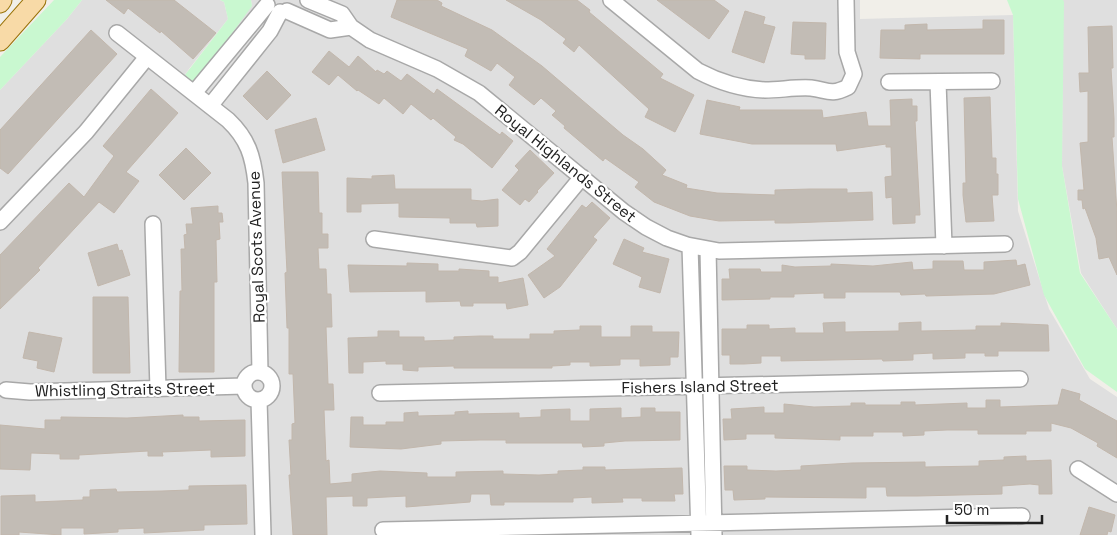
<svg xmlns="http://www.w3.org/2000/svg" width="1117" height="535" viewBox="0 0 1117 535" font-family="'Space Grotesk',sans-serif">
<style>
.residential{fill:#dfdfdf}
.park{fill:#c9f8d0}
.building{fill:#c2bcb5;stroke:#c2b7ac}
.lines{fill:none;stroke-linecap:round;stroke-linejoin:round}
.minor-casing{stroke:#a8a8a8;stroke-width:18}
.major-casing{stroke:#987207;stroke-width:21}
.minor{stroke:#fff;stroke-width:15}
.major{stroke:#f8daa7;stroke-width:19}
.labels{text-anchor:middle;stroke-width:4.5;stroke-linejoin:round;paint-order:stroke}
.street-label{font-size:16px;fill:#212121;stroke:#fff}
</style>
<rect width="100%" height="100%" fill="#f1efe9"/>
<!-- residential -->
<path class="residential" d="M82 0H220L224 2 228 19 185 74 252 6 251 0H860V19L1013 15 1018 211 1049 309 1090 379 1117 397V535H0V90L67 19Z
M1063 0H1117V329L1081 273 1062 166Z"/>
<!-- park -->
<path class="park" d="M54 0H82L67 19 0 90V57Z
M220 0H251L252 6 195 84 185 75 228 19 224 2Z
M1007 0H1063L1064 2 1062 166 1080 273 1117 329V392L1085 369 1044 295 1018 199 1013 15Z"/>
<!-- building -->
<path class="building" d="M106 0H174L216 33 193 59 161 31 160 33 128 8 124 14Z
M397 0H437L442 3 441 6 492 30 542 66 623 135 643 149 666 170 662 175 687 185 686 188 717 193 744 194 775 195V190L810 189H847V193L872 192 873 220 789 223H775V220L719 221 690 216 654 202 635 187 639 182 605 158 603 161 564 128 565 126 552 115 556 111 541 98 534 105 509 85 515 77 497 63 491 71 465 56 468 49 391 17Z
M506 0H577L590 10 589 12 663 74 660 78 694 95 675 132 645 117 649 109 579 45 574 52 563 43 566 39 541 20Z
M657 0H714L729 11 709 39Z
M745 11 765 17 763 24 775 27 764 63 732 52Z
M983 20H1004V54H920V59L880 58 881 30H905V25L927 24V30L983 29Z
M793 22 826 23 825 59H805V55L791 54Z
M1112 26 1113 68H1111L1114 119V137H1112L1117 212V275L1109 257 1099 259 1096 238 1085 208 1083 209 1082 200H1078V190H1084L1080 143 1088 142V91L1080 92 1079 73H1089L1088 27Z
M91 30 117 54 8 174 0 168V130Z
M329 51 349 67 358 56 376 72 377 70 384 74 387 71 401 81 407 74 434 94 437 89 500 135 502 132 513 141 492 168 463 144 454 140 456 137 433 118 431 120 411 104 403 114 384 98 379 104 358 90 357 91 338 75 329 85 312 72Z
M267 71 291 95 267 120 243 96Z
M151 89 178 113 126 172 139 181 114 213 99 202 38 268 40 270 0 309V255L69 183 84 197 114 156 103 146Z
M990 97 992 158H996V174H998V195H992L994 221 966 222 963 195V183H966L964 98Z
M912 99V106H917V121H915L920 215H915V223L893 224 892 197 886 198 885 177 892 176 891 147H886V144L837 151 836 144H752L700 134 707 100 740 107 739 110H822L823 118 866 112 868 126H891L890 100Z
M316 118 325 150 283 163 275 130Z
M186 148 211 173 184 200 159 175Z
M530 150 554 173 537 191 538 192 529 202 525 199 520 205 502 190 519 170 515 166Z
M282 172H318L319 213H322V234H328V248H318L319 269H326L327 294H331L332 327H326L328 384H333L334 410H324L326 461 329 460 330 484 352 482V474L380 471 427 473V477H456V472L503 471V474L539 475 558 474V471L583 470V467H605V470L682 468 683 494H674L675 501H642V498H622L623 502 592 503V497L573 498V502H504V505H491L490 494H471L470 502 406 507V496L367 498V506H353V496L326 497 327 535H293L289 475H291L289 440H292V424L295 423 293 374H289V328H287L285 273 287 272Z
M394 175 395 189H471V200L482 201 498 199V226L477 227 476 223H450V218L399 217V203L361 204V212H347V178L372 179V176Z
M592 202 610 218 593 237 597 240 560 287 544 298 528 275 555 256 547 249 582 205 586 208Z
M218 206V213H222L223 222H219L220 239 216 240 217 282H214V372H179L180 291H182L181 249H185L184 235 187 234 186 224H193L191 208Z
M624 239 644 248 642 252 669 259 660 293 639 287 642 277 613 264Z
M117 244 119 251 122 250 130 275 98 286 88 253Z
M1016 260 1017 266 1025 264 1030 285 994 294 926 296 925 294 901 295 900 292H845V298H824V293L794 294V297H770V299L722 300V279H730L729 269H760L761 272H782V265L795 267 831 266V264L873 266 912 262 913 270 933 269V261H963L964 270H984V262Z
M407 263 438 264V271H459V269L489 271V277H498V283L523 278 528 305 507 309 506 303H473V306H461L460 301 426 302V291L350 292 348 265 407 266Z
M93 297H128L130 373H93Z
M845 322V332L899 331V323L921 322V331L976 330V326H1001V323L1048 325 1049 351H998V356H985V353H965V358L933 359V353L913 354V360L883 361 882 359 781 361V356H761V363L744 364H730V355H722V329H747V325H769V329L795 328V333H824L823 323Z
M580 326H601V337H631V326H652V332H679L678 357H670V365L640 366V359H620V365L590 366V362H570V365L552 366V368H454V366L418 367V371L403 370V364H386V361L363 362V373H349L348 338 378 337V331H399V337H424V341L454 340V337L480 336H493V339H530V334H554V331L580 330Z
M29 332 62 338 54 372 37 368 38 361 23 358Z
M1062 389 1080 394 1079 400 1117 421V458L1097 446 1098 443 1071 428 1051 423V431H1026V434H978V430H947L924 431V435L903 436V432H873V436H840V440L775 438V434H746V439L724 440 723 419H732L731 409 764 407V413H784V404L814 407 851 406V403H865V405H901V402H915V405L967 403V408H986V400H1000V407L1058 405Z
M621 408V418L641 417V408H655V412H680V440L625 441 604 443V446L583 447 582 443H506V440H480L441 441V444L401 449 350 447 351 417H363V425H386V422H404V413L418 412V416L455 415V412L468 411V414L519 413V418L541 417V410L570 409V421H590V409Z
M183 415V417H199V421L245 420V456L211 457V450L162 452 163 456H148V451L79 455V459H60V454L31 453 30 470 0 469V425L45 429V420H61V417L127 418Z
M1026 456V461L1051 460 1052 494H1039V485L1030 484 1002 486V494L917 496H887L886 487H866V498L765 497V499L734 500 733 490H725L724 466H747V470L776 471 801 470V466L852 463 925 462V467L979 466V461L1004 460V457Z
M246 485 247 524 204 525V530L144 533V528L118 529V532L84 534V528H61V535L19 532V535H1V496L35 495V502L83 500V497H90V490L116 489 117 492 162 491 189 490V486Z
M1089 507 1115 515 1111 532 1108 531 1107 535H1080Z"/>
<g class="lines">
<!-- minor casing -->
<g class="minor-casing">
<path id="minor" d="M611 0 698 71C719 82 741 89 765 90 780 90 796 87 811 88 828 90 830 96 848 87L854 74 847 52 846 0
M287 11 330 30 351 27 342 14 308 0
M351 27 370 40 437 69 479 93 624 212 646 227 667 238 687 245 719 251 1005 244
M117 33 228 120C248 139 253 156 256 183L260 372
M889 82 992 81
M938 82 944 246
M194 93 267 5
M210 106 270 31 280 12
M0 222 86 132 147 57
M153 224 158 389
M374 239 512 258 520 252 582 177
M690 246 699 535
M708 249 714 535
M244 386a14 14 0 1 1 28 0a14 14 0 1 1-28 0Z
M6 390 30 392 244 386
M380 393 1020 379
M259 400 263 535
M1078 469 1117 494
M383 530 1022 516"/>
</g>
<!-- major casing -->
<g class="major-casing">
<path id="major" d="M0 3 2 0
M0 41 36 0"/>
</g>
<!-- minor -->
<use href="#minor" class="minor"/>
<!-- major -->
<use href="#major" class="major"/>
</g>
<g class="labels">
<!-- street labels -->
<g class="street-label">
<text transform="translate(566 163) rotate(39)" y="6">Royal Highlands Street</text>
<text transform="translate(256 247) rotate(-92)" y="6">Royal Scots Avenue</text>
<text transform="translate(700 386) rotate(-1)" y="6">Fishers Island Street</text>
<text transform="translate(125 389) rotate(-1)" y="6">Whistling Straits Street</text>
</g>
</g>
<!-- scale -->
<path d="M947 515v8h95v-8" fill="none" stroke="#212121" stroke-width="2.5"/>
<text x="954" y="515" font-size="15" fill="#212121" stroke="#ffffff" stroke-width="4" paint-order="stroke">50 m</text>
</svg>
